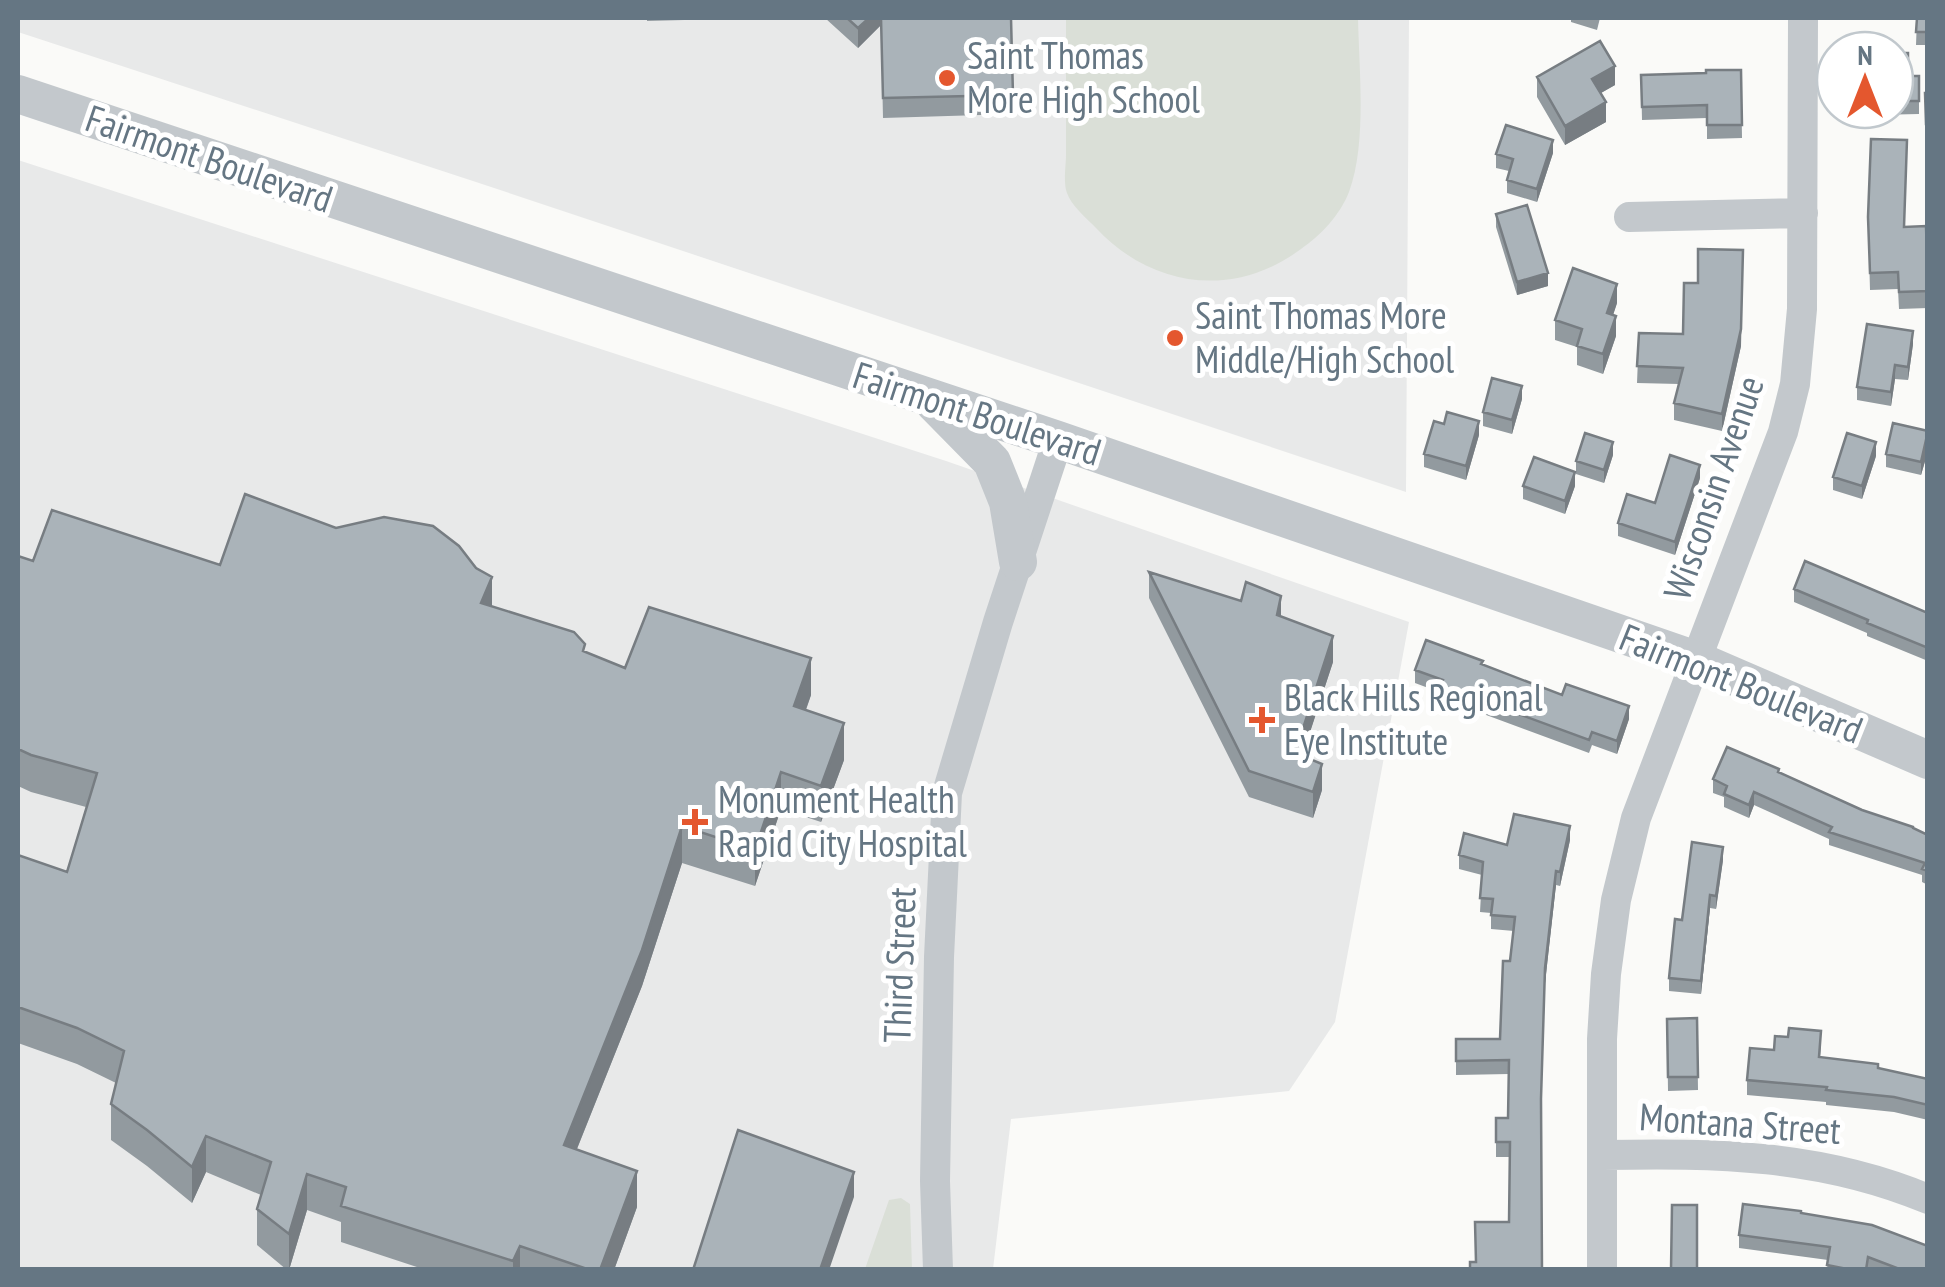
<svg xmlns="http://www.w3.org/2000/svg" width="1945" height="1287" viewBox="0 0 1945 1287" font-family="'PT Sans Narrow',sans-serif">
<style>
.built{fill:#e8e9e9}
.green{fill:#dadfd7}
.lines{fill:none;stroke-linecap:round;stroke-linejoin:round}
.minor{stroke:#c3c8cc;stroke-width:30}
.tertiary{stroke:#c3c8cc;stroke-width:38}
.wall{fill:#929a9f}
.shaded-wall{fill:#777d82}
.building{fill:#aab3b9;stroke:#777d82;stroke-width:2.5}
.poi-dot{fill:#e4572e;stroke:#fff;stroke-width:4}
.labels{text-anchor:middle;stroke-width:10;stroke-linejoin:round;paint-order:stroke}
.poi-label{font-size:38px;fill:#657683;stroke:#fff;text-anchor:start}
.street-label{font-size:38px;fill:#657683;stroke:#fff}
</style>
<rect width="100%" height="100%" fill="#fafaf8"/>
<!-- built -->
<path class="built" d="M18 18H1409L1406 492 479 183 18 32Z
M18 160 946 461 1409 622 1335 1022 1289 1091 1011 1119 993 1269 18 1270Z"/>
<!-- green -->
<path class="green" d="M1066 18H1358C1359 69 1367 144 1349 192 1340 215 1321 235 1301 249 1234 299 1152 288 1096 228 1086 218 1071 205 1067 193 1063 183 1066 165 1066 155 1066 109 1066 63 1066 18Z
M901 1198 910 1204 912 1269H865L889 1200Z"/>
<g class="lines">
<!-- minor -->
<path class="minor" d="M1629 217 1803 213
M1602 1155C1716 1153 1820 1154 1928 1199
M938 1270 935 1181 939 957 947 793 998 622 1058 440
M1602 1270V1039L1606 974 1616 900 1636 818 1783 432 1795 384 1802 309 1803 18"/>
<!-- tertiary -->
<path class="tertiary" d="M18 94 1058 440 1696 660 1928 760
M934 403 992 462 1008 502 1018 562"/>
</g>
<!-- wall -->
<path class="wall" d="M647 18H759L647 21Z
M825 18H1011L1013 114 883 118 881 25 858 48Z
M1571 18H1600L1597 30 1571 22Z
M1917 18H1928V45H1916Z
M1895 53 1908 76H1919V114L1875 115V110H1895Z
M1741 70 1742 138 1707 139V118L1642 120 1641 75 1706 73Z
M1537 77 1615 85 1601 93 1606 122 1565 145 1537 97Z
M1553 153 1537 202 1507 193V180L1509 171 1496 168V154Z
M1496 214 1548 286 1517 295 1496 227Z
M1868 217 1905 227 1928 260V308L1899 309 1898 289 1870 290Z
M1617 303 1613 315 1616 336 1603 374 1577 365V347L1555 340V320Z
M1639 333 1741 346 1722 431 1674 420V403L1679 384 1637 383Z
M1913 344 1908 380 1895 379 1891 406 1857 400V387Z
M1522 399 1512 434 1483 426V412Z
M1928 431V451L1921 475 1886 467V454Z
M1479 435 1466 480 1424 467V454Z
M1613 455 1604 483 1576 474V461Z
M1876 456 1862 499 1833 490V477Z
M1700 478 1675 555 1618 536V523Z
M1523 486H1575L1565 514 1523 499Z
M336 528 585 652 625 668 811 695 806 710 844 760 821 822 781 809 755 886 682 863 642 986 577 1149 637 1207 614 1270H426L341 1242V1222L307 1210 289 1270H287L257 1245V1209L261 1195 206 1172 192 1203 147 1166 111 1140V1104L116 1083 77 1064 18 1043V855L67 872 86 807 31 792 18 786V556L33 561 220 565Z
M1149 572 1241 601 1281 617 1333 662 1302 756 1322 790 1313 818 1249 797 1149 598Z
M1794 589 1928 613V661L1867 636V633L1794 602Z
M1483 665 1629 719 1617 754 1592 745 1589 753 1470 709 1468 715 1439 704V692L1415 683V670Z
M1779 773 1862 810 1928 835V885L1922 882V875L1829 845V839L1754 805 1749 818 1724 807V797L1713 793V779Z
M1570 840 1560 886 1556 885 1545 983 1541 1110 1542 1270 1475 1262 1509 1222 1510 1157H1496V1132L1508 1118 1509 1074 1456 1075V1039H1500L1514 931 1491 929V913L1480 912 1482 875 1459 869V855L1507 845Z
M1723 860 1716 909 1710 908 1701 994 1669 991V978L1682 920Z
M1697 1018 1698 1090 1668 1091 1667 1019Z
M1788 1037 1821 1046 1820 1057 1928 1079V1120L1894 1112 1826 1105V1102L1747 1095V1080L1774 1050Z
M1801 1213 1928 1270H1827L1828 1260 1739 1248V1235Z"/>
<!-- shaded-wall -->
<path class="shaded-wall" d="M869 18H881V25L858 48V28Z
M1615 66V85L1592 98V79Z
M1606 102V122L1565 145V126Z
M1553 140V153L1537 202V189Z
M1743 266 1741 346 1722 431V414Z
M1548 273V286L1517 295V282Z
M1617 284V303L1607 333V313Z
M1616 316V336L1603 374V354Z
M1913 331V344L1908 380V367Z
M1895 365V379L1891 406V392Z
M1522 386V399L1512 434V420Z
M1479 421V435L1466 480V466Z
M1928 437V451L1921 475V462Z
M1613 442V455L1604 483V470Z
M1876 442V456L1862 499V486Z
M1700 465V478L1675 555V542Z
M1575 472V486L1565 514V501Z
M492 577V613L481 603Z
M1281 596V622L1277 615Z
M1333 636V662L1295 778V753Z
M811 658V695L794 742V706Z
M1629 706V719L1617 754V741Z
M844 723V760L821 822V786Z
M1322 764V790L1313 818V792Z
M781 772V809L755 886V850Z
M1754 792V805L1749 818V805Z
M682 826V863L642 986 564 1181V1145Z
M1570 826V840L1560 886V872Z
M1723 847V860L1716 909V896Z
M1556 871V885L1545 983V968Z
M1710 895V908L1701 994V981Z
M206 1136V1172L192 1203V1167Z
M637 1171V1207L614 1270H600Z
M854 1172V1197L829 1270H820Z
M307 1174V1210L289 1270V1234Z
M520 1246V1270H513V1261Z"/>
<!-- building -->
<path class="building" d="M847 18H869L858 28Z
M881 18H1011L1013 95 883 98Z
M1917 18H1928V32H1916Z
M1600 41 1615 66 1592 79 1606 102 1565 126 1537 77Z
M1895 53H1908V76H1919V101H1895Z
M1706 70H1741L1742 125H1707V105L1642 107 1641 75 1706 73Z
M1925 93H1928V124H1926Z
M1506 125 1553 140 1537 189 1507 180 1513 159 1496 154Z
M1871 139 1907 140 1904 227 1926 226 1928 291 1899 292 1898 272 1870 273 1868 217Z
M1527 205 1548 273 1517 282 1496 214Z
M1698 249 1743 250 1741 329 1722 414 1674 403 1683 368 1637 366 1639 333 1683 334 1684 283H1698Z
M1573 268 1617 284 1607 313 1616 316 1603 354 1577 346 1582 329 1555 320Z
M1867 324 1913 331 1908 367 1895 365 1891 392 1857 387Z
M1492 378 1522 386 1512 420 1483 412Z
M1447 412 1479 421 1466 466 1424 454 1434 421 1444 424Z
M1893 423 1928 431 1921 462 1886 454Z
M1585 433 1613 442 1604 470 1576 461Z
M1847 433 1876 442 1862 486 1833 477Z
M1670 455 1700 465 1675 542 1618 523 1627 494 1655 503Z
M1534 457 1575 472 1565 501 1523 486Z
M245 494 336 528 384 517 433 526 459 546 476 568 492 577 481 603 574 632 585 644 583 651 625 668 649 607 811 658 794 706 844 723 821 786 781 772 755 850 682 826 642 950 564 1145 637 1171 600 1270H590L520 1246 513 1261 341 1206 346 1187 307 1174 289 1234 257 1209 271 1162 206 1136 192 1167 147 1130 111 1104 124 1051 77 1028 18 1007V855L67 872 97 773 31 755 18 749V556L33 561 52 510 220 565Z
M1805 561 1928 613V648L1867 623 1868 620 1794 589Z
M1149 572 1241 601 1246 582 1281 596 1277 615 1333 636 1295 753 1322 764 1313 792 1249 771Z
M1426 640 1483 661 1481 664 1562 695 1566 684 1629 706 1617 741 1592 732 1589 740 1470 696 1468 702 1439 691 1443 680 1415 670Z
M1727 747 1779 769 1778 772 1862 810 1913 827V828L1928 835V871L1922 869 1925 863 1829 832 1832 827 1754 792 1749 805 1724 794 1727 786 1713 779Z
M1514 814 1570 826 1560 872 1556 871 1545 968 1541 1099 1542 1270H1470V1262H1476L1475 1222H1509L1510 1142H1496V1118H1508L1509 1060 1456 1061V1039H1500L1503 961H1510L1515 917 1491 915 1493 899 1480 898 1483 862 1459 855 1464 833 1507 845Z
M1692 842 1723 847 1716 896 1710 895 1701 981 1669 978 1675 919 1682 920Z
M1697 1018 1698 1077H1668L1667 1019Z
M1789 1028 1821 1031 1819 1057 1878 1064V1068L1928 1079V1105L1894 1097 1826 1090 1827 1087 1747 1080 1750 1048 1774 1050 1775 1036 1788 1037Z
M738 1130 854 1172 820 1270H693Z
M1743 1204 1801 1211V1213L1872 1225 1928 1246V1270H1902L1868 1257 1866 1270H1852L1827 1265 1830 1247 1739 1235Z
M1672 1205H1697V1270H1671Z"/>
<!-- markers -->
<g class="poi-dot">
<circle cx="947" cy="78" r="10"/>
<circle cx="1175" cy="338" r="10"/>
<path d="M1257 705h10v10h10v10h-10v10h-10v-10h-10v-10h10z"/>
<path d="M690 807h10v10h10v10h-10v10h-10v-10h-10v-10h10z"/>
</g>
<g class="labels">
<!-- poi labels -->
<g class="poi-label">
<text x="967" y="69">Saint Thomas<tspan x="967" dy="44">More High School</tspan></text>
<text x="1195" y="329">Saint Thomas More<tspan x="1195" dy="44">Middle/High School</tspan></text>
<text x="1284" y="711">Black Hills Regional<tspan x="1284" dy="44">Eye Institute</tspan></text>
<text x="718" y="813">Monument Health<tspan x="718" dy="44">Rapid City Hospital</tspan></text>
</g>
<!-- street labels -->
<g class="street-label">
<text transform="translate(209 159) rotate(19)" y="13">Fairmont Boulevard</text>
<text transform="translate(977 414) rotate(18)" y="13">Fairmont Boulevard</text>
<text transform="translate(1714 488) rotate(-71)" y="13">Wisconsin Avenue</text>
<text transform="translate(1741 684) rotate(22)" y="13">Fairmont Boulevard</text>
<text transform="translate(900 965) rotate(-88)" y="13">Third Street</text>
<text transform="translate(1740 1124) rotate(4)" y="13">Montana Street</text>
</g>
</g>
<!-- border -->
<rect width="1945" height="1287" fill="none" stroke="#657683" stroke-width="40"/>
<!-- north arrow -->
<g transform="translate(1865 80)"><circle r="48" fill="#ffffff" stroke="#c1c8cd" stroke-width="2.5"/>
<path d="M0-8L18 38L0 25L-18 38Z" fill="#e4572e"/>
<text y="-15" font-size="28" font-weight="bold" text-anchor="middle" fill="#657683">N</text>
</g>
</svg>
